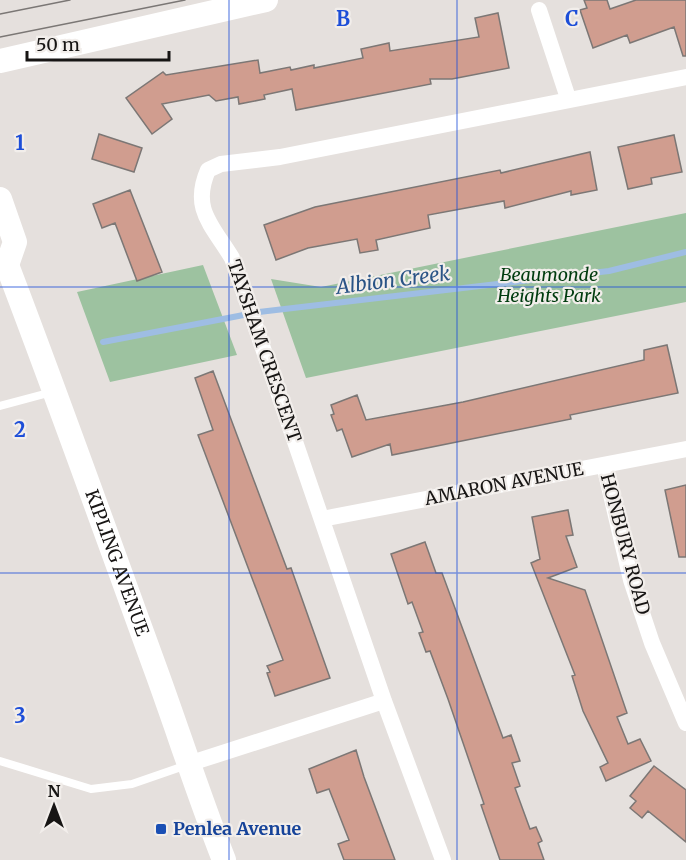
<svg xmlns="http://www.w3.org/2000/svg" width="686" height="860" viewBox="0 0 686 860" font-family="Merriweather,serif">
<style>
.green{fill:#9dc2a0}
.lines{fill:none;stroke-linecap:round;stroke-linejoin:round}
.stream{stroke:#9ebde3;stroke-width:6}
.building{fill:#d09d8f;stroke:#7c7775;stroke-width:1.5}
.lane{stroke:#fff;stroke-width:8}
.street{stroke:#fff;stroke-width:16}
.secondary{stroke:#fff;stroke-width:24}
.tram{stroke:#7b7775;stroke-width:1.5}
.grid{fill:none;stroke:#1d4ed8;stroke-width:1.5;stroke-opacity:0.55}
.transit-dot{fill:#1a4fb4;stroke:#f2eeeb;stroke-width:2}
.labels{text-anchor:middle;stroke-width:4.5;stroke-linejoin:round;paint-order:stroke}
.park-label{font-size:18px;font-style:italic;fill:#003c0f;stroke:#f2eeeb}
.street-label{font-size:18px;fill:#171514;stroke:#f2eeeb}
.transit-label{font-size:18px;font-weight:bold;fill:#164399;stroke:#f2eeeb;text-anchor:start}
.water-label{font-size:20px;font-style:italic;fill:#2a5486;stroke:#f2eeeb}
.grid-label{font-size:20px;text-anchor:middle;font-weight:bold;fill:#1d4ed8;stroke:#f2eeeb;stroke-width:4.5;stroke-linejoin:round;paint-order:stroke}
</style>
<rect width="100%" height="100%" fill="#e5e0dd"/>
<!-- green -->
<path class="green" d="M686 213V302L306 378 271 279 321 287Z
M203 265 237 355 110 382 77 292Z"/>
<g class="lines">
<!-- stream -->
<path class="stream" d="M103 342 259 312 609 271 686 252"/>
</g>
<!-- building -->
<path class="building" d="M584 0H607L610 9 636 0H686V56H683L674 27 630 43 627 35 593 48 580 10 587 8Z
M498 13 509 68 452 79H430L431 84 296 110 292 89 264 95 265 99 239 104 238 97 216 101 209 95 162 104 172 119 152 134 126 98 163 72 166 75 258 60 260 73 290 67 291 70 314 65V68L363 58 361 49 389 43 390 51 479 37 475 18Z
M99 134 142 148 134 172 92 159Z
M674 135 682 172 651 178 652 184 628 189 618 147Z
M590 152 597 190 571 195V191L505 208 504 201 428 215 430 228 376 240 378 250 360 253 357 239 308 248 276 260 264 225 315 207 500 170 501 173Z
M130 190 162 272 137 281 115 223 102 228 93 204Z
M667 345 678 393 570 415 571 419 392 455 390 444 352 457 342 429 337 431 331 415 334 414 331 405 357 395 366 420 463 402 644 360V350Z
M213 371 287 569 291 568 330 678 275 696 267 673 270 672 267 666 283 660 198 435 213 430 195 378Z
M686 485V557H679L665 490Z
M568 510 573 535 566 536 577 567 548 578 585 590 627 713 617 717 628 744 640 739 651 761 606 781 600 767 608 763 583 711 572 676 575 675 531 563 540 559 532 517Z
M425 542 436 573H442L503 738 511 735 520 761 512 763 520 786 515 788 530 829 536 827 542 841 538 843 544 860H500L481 805 484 804 448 699 430 651 426 652 419 633 423 632 412 602 408 604 391 554Z
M356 750 364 777 395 860H344L338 844 349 840 329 789 317 793 309 769Z
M654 766 686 790V842L648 811 642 818 630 808 636 801 630 796Z"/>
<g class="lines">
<!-- lane -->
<path class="lane" d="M0 406 52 392
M0 761 91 789 132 784 187 765"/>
<!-- street -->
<path class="street" d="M539 10 568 98
M604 465 631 580 652 643 686 723
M322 519 686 449
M188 764 384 701
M443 860 384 701 232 258C212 225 191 209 208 170L221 164 280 157 686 77"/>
<!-- secondary -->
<g class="secondary">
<path d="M0 61 266 0"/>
<path d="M0 199 15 242 7 265"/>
<path id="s1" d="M0 260 7 265C59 401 108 539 158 676 180 737 200 799 224 860"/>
</g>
<!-- tram -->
<path class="tram" d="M0 14 70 0
M0 37 185 0"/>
</g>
<!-- grid -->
<path class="grid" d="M229 0V860M457 0V860M0 287H686M0 573H686"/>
<!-- markers -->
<rect class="transit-dot" x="155" y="823" width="12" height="12" rx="3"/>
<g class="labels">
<!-- park labels -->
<g class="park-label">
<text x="549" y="281">Beaumonde<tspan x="549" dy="21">Heights Park</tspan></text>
</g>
<!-- street labels -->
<g class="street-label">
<text transform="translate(264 351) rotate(71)" y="6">TAYSHAM CRESCENT</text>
<text transform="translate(504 484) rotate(-11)" y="6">AMARON AVENUE</text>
<text transform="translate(625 544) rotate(75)" y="6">HONBURY ROAD</text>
<text dy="6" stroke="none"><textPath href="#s1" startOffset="326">KIPLING AVENUE</textPath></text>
</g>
<!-- transit labels -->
<g class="transit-label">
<text x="173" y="835">Penlea Avenue</text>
</g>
<!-- water labels -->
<g class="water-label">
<text transform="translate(393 280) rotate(-7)" y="7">Albion Creek</text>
</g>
</g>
<g class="grid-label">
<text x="343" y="26">B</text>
<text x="572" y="26">C</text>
<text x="20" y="150">1</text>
<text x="20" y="437">2</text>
<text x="20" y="723">3</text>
</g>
<!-- north arrow -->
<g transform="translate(54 806)" stroke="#f2eeeb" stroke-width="4.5" paint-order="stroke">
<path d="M0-4.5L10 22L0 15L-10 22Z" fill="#171514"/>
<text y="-9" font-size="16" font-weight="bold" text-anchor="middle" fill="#171514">N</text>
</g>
<!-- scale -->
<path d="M27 51v9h142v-9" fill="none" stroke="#171514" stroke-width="3"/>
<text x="36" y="51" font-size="18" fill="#171514" stroke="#f2eeeb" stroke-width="4.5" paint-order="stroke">50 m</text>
</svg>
